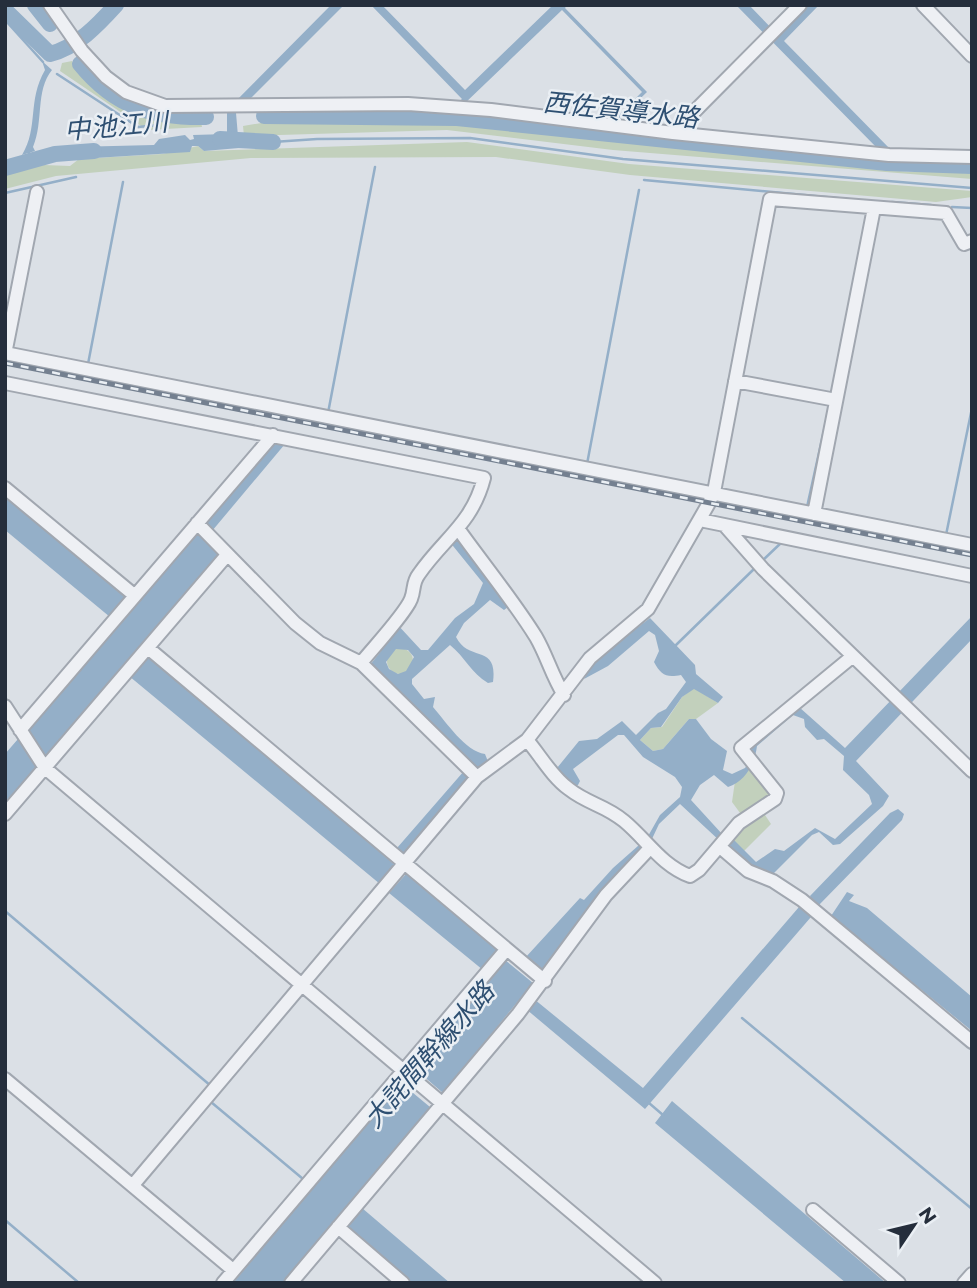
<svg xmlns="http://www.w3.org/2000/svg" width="977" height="1288" viewBox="0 0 977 1288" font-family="Montserrat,'Noto Sans JP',sans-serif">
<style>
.green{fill:#c2d0bc}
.water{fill:#94afc8;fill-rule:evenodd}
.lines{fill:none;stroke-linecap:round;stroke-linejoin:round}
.stream{stroke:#94afc8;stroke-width:2.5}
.river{stroke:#94afc8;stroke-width:16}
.minor-casing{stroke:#a1a7b0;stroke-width:16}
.minor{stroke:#eef0f4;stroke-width:12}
.rail-casing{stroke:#748090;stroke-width:5}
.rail{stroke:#eaeff4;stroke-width:2.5;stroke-dasharray:8;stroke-linecap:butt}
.labels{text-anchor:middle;stroke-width:5;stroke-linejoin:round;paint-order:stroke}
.water-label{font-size:26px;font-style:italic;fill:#2e4f71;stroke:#eaeff4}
</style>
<rect width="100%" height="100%" fill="#dbe0e6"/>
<!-- green -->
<path class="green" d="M72 61C106 111 143 122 201 122L202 127 147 130 60 71 62 63Z
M273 121H436L909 172H972V179L613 150 447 130 244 136 243 126Z
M467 142 629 164 972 191V197L936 202 630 175 496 157 251 158 56 176 5 189V173L44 165 70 166 79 159 162 154 198 146 204 151Z
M387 661a13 13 0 1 1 26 0a13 13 0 1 1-26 0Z
M694 688 718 703 696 719H689L663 749 653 751 640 740 651 728 662 727 682 697Z
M756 760 783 795 763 812 771 824 740 855 721 836 743 817 732 802 735 781Z"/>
<!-- water -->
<path class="water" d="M331 5H344L236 113 239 148 204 151 198 146H192L190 152 79 159 78 154H73V147L154 145 159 139 185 135 190 140 194 139 193 135 227 134V110Z
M371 5H382L465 90 553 5H567L565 8 647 92 616 122 613 121 642 92 562 10 463 105 456 104 462 99Z
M736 5H749L778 35 808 5H819L784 41 892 151 878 149Z
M42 61 52 70C35 91 44 121 33 147L35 151 22 155C39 127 27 101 45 70Z
M277 441 285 444 212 531 205 522Z
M5 496 126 598 110 617 5 530Z
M197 532 221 556 44 759 26 730Z
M454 538 461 539 508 607 504 610 490 600 464 623 456 637C469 663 498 643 493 682L488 683C471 673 465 657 450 645L412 679V684L424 699 435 697 433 707C447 723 465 751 485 754L489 764 480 769 474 768 370 665 381 651 380 642 396 623 421 650H428L455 618 474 604 483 583 449 541ZM396 649 408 650 414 657 406 671 398 674 389 669 386 662Z
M972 616V639L856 761 889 796 883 806 840 844 833 845 819 832 812 835 770 877 748 867 680 804 659 824 651 841 593 904 542 973 525 958 580 898 584 900 613 868 647 838 660 815 680 797 682 787 675 777 643 757 624 735H618L573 769 580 781 578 785 572 787 557 768 579 741 597 739 622 721 636 735 658 713 666 709 686 682 681 675C666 678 661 675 654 662L659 651 655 635 649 631 608 666 584 679 595 660 650 618 695 665 696 674 723 697 718 703 694 689 682 697 661 727 651 728 640 740 653 751 663 749 689 719H696L711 739 727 751 723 770 732 774 745 768 752 758 749 746 799 707 845 748ZM793 715 804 719 805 727 817 740 824 739 844 756 843 770 869 795 872 804 835 839 815 828 784 851 775 849 756 862 732 838 723 835 691 800 700 785 714 775 728 787C746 781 755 763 757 746Z
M149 654 396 866 380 884 129 676Z
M18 739 37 767 5 803V754Z
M464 771 471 779 406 856 397 848Z
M898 809 904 814 902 820 819 905 812 902 810 896 890 813Z
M406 874 499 951 483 970 389 893Z
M847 892 854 895 849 901 867 908 972 997V1031L831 916Z
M799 907 811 917 645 1109 526 1009 534 999 643 1088Z
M505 960 533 983 443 1093 414 1068Z
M401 1083 430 1107 283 1283H233Z
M672 1101 886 1283H846L655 1123Z
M362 1208 450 1283H412L346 1226Z"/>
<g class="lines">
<!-- stream -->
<path class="stream" d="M5 20 43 62
M57 74 138 127 158 125
M273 142 317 139 470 138 623 159 972 188
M29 151V159
M644 180 879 202
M5 193 76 177
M892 202 931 205
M952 207 972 208
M88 364 123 182
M328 413 375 167
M587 464 639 190
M807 507 828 412
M946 535 972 408
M762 561 782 542
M676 645 755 568
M5 911 211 1086
M742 1018 972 1209
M211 1102 303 1179
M649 1103 663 1115
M5 1220 79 1283"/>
<!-- river -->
<path class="river" d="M35 5 50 24
M5 10 50 54C77 47 97 26 116 5
M80 64C115 107 152 118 206 117
M264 116 457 118 887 163 972 166
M220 139 273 142
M5 168 55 154 94 151"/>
<!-- minor casing -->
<g class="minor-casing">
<path id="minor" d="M50 5 82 51 106 77 126 92 165 106 408 104 491 110 673 133 889 155 972 157
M923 5 972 56
M673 133 800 5
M5 353 972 545
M5 354 37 192
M735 381 836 400
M5 383 484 478C472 524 444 538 419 574 412 583 415 589 411 599 405 614 373 648 361 663
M5 488 134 595
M814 514 874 208
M700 520 972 576
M197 523 295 623 320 643 361 663 477 777
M726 527 763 569 972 771
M459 530C484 565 513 600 536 637 547 656 552 676 564 695
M148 648 545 981
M5 706 45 768 655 1283
M20 730 273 435
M527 740C540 755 552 777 569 789 588 804 605 805 624 821 647 840 661 865 690 876L699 870 739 823 775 799 777 793 741 748 853 656
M5 814 227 555
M720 847 748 871 773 881 802 900 972 1042
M5 1079 233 1270
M133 1185 477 777 527 740 590 658 648 609 709 503 714 492 770 199 946 213 964 244 972 241
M813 1210 899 1283
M338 1227 403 1283
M223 1283 506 950
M291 1283 518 1014 606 895 650 848
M964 1283 972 1274"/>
</g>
<!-- minor -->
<use href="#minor" class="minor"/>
<!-- rail casing -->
<g class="rail-casing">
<path id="rail" d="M5 363 972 555"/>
</g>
<!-- rail -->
<use href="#rail" class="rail"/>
</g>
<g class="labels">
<!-- water labels -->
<g class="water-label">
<text transform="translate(621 110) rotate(6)" y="9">西佐賀導水路</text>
<text transform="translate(116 126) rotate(-5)" y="9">中池江川</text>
<text transform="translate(429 1055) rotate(-49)" y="9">大詫間幹線水路</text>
</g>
</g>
<!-- border -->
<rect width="977" height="1288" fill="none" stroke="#252e3c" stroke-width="14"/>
<!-- north arrow -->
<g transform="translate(914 1225) rotate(55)" stroke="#eaeff4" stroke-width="5" paint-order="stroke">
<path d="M0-5L12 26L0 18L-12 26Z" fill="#252e3c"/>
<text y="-10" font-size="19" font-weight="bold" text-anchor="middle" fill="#252e3c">N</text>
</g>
</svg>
